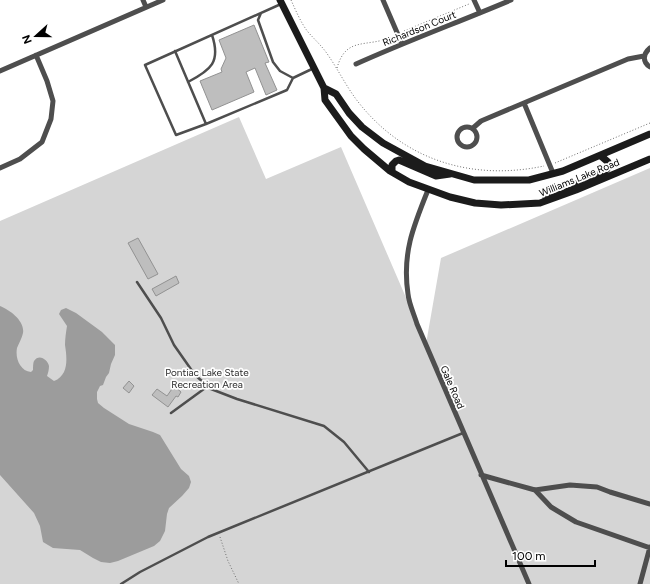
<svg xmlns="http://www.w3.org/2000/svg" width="650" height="584" viewBox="0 0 650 584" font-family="Figtree,sans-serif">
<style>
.green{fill:#d5d5d5}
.water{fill:#9c9c9c}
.building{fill:#bebebe;stroke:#929292}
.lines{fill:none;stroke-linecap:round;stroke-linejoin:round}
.path{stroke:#707070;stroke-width:1;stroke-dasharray:1 2;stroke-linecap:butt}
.service{stroke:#4e4e4e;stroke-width:2.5}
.minor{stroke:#4e4e4e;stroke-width:5}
.secondary{stroke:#1b1b1b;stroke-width:7}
.labels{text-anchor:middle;stroke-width:3.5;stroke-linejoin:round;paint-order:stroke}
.street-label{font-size:10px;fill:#000;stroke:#fff}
.park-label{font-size:10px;fill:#2c2c2c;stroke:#fff}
</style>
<rect width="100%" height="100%" fill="#fff"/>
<!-- green -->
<path class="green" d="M239 117 266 179 341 147 426 344 441 258 650 168V584H0V221Z"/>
<!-- water -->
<path class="water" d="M0 306C10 310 25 321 23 333 22 338 19 343 17 348 15 358 20 371 31 372L33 370C33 367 33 363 34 361 39 353 48 360 49 366 49 370 48 373 47 376L54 381C69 375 67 358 65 345 65 339 66 332 67 326L59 314 61 310 66 308 76 313 102 332 115 345V355L111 364 109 373 106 377 103 385 100 386 97 392V399L98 403 104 408 129 424 153 432 160 435 181 469 189 476 191 482 189 488 182 496 169 508 167 514 165 531 160 541 154 546 118 561 110 563 101 562 93 558 80 550 53 548 43 542 40 526 34 513 0 475Z"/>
<!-- building -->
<path class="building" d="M254 25 269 62 265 63 277 90 266 95 255 68 246 72 254 92 212 110 200 81 222 72 221 69 226 58 219 40Z
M138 238 158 274 148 279 128 243Z
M176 276 179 283 156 296 152 289Z
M129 381 134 386 129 393 123 388Z
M174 386 181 392 178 397 176 396 168 407 152 395 157 389 167 396Z"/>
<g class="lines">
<!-- path -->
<path class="path" d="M291 0C296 11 301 23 308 32 315 40 322 46 328 55 339 71 347 88 359 103 405 161 473 181 544 166
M404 31 469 4
M337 68C346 36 366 48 392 37
M555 163 650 123
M220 537 228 561 239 584"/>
<!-- service -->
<path class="service" d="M261 13 258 20 273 62 280 71 293 78
M175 51 206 124 176 135 145 65 281 4
M188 82C211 70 221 62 212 35
M206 124 287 90 293 78 314 68
M137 282 161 318 174 345 195 375 211 389 237 399 324 426 344 442 369 472
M171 413 208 386
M121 584 140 572 208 537 463 433"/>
<!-- minor -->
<path class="minor" d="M143 0 146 7
M383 0 402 44
M474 0 480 13
M650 48C643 54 642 62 650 67
M356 64C407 41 459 22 511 0
M0 71 163 0
M524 103 553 173
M457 137a10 10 0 1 1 20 0a10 10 0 1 1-20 0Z
M473 128 481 121 628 59 644 56
M0 168 20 159 42 142 51 119 53 101 47 81 36 55
M428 190C413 227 402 254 408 294 409 304 414 314 417 324L529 584
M481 475 535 490 570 485 597 487 610 492 650 504
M535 490 551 507 576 522 650 548
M640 584 650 547"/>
<!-- secondary -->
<path class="secondary" d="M280 0 324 88 325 100 351 136 364 149 390 171 409 182 450 197 475 203 501 205 540 203 576 190 650 159
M324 88 336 94 349 113 362 127 383 143 425 166 474 180H529L563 171 650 134
M392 172V165L396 161 399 160 436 176 450 174
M546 198 554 193 595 176 604 171 607 169 608 162 601 156"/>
</g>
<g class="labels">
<!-- street labels -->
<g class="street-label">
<text transform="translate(419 28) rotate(-22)" y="4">Richardson Court</text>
<text transform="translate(579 177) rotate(-22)" y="4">Williams Lake Road</text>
<text transform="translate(453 387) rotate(67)" y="4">Gale Road</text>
</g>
<!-- park labels -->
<g class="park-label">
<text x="207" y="376">Pontiac Lake State<tspan x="207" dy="12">Recreation Area</tspan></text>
</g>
</g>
<!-- north arrow -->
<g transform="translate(36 36) rotate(249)" stroke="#ffffff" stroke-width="3" paint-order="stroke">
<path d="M0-3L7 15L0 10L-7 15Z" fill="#000000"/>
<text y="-6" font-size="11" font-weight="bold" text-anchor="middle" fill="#000000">N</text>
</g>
<!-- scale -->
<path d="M506 560v6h89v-6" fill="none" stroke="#000000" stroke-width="2"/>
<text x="512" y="560" font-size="12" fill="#000000" stroke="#ffffff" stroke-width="3" paint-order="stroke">100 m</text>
</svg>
